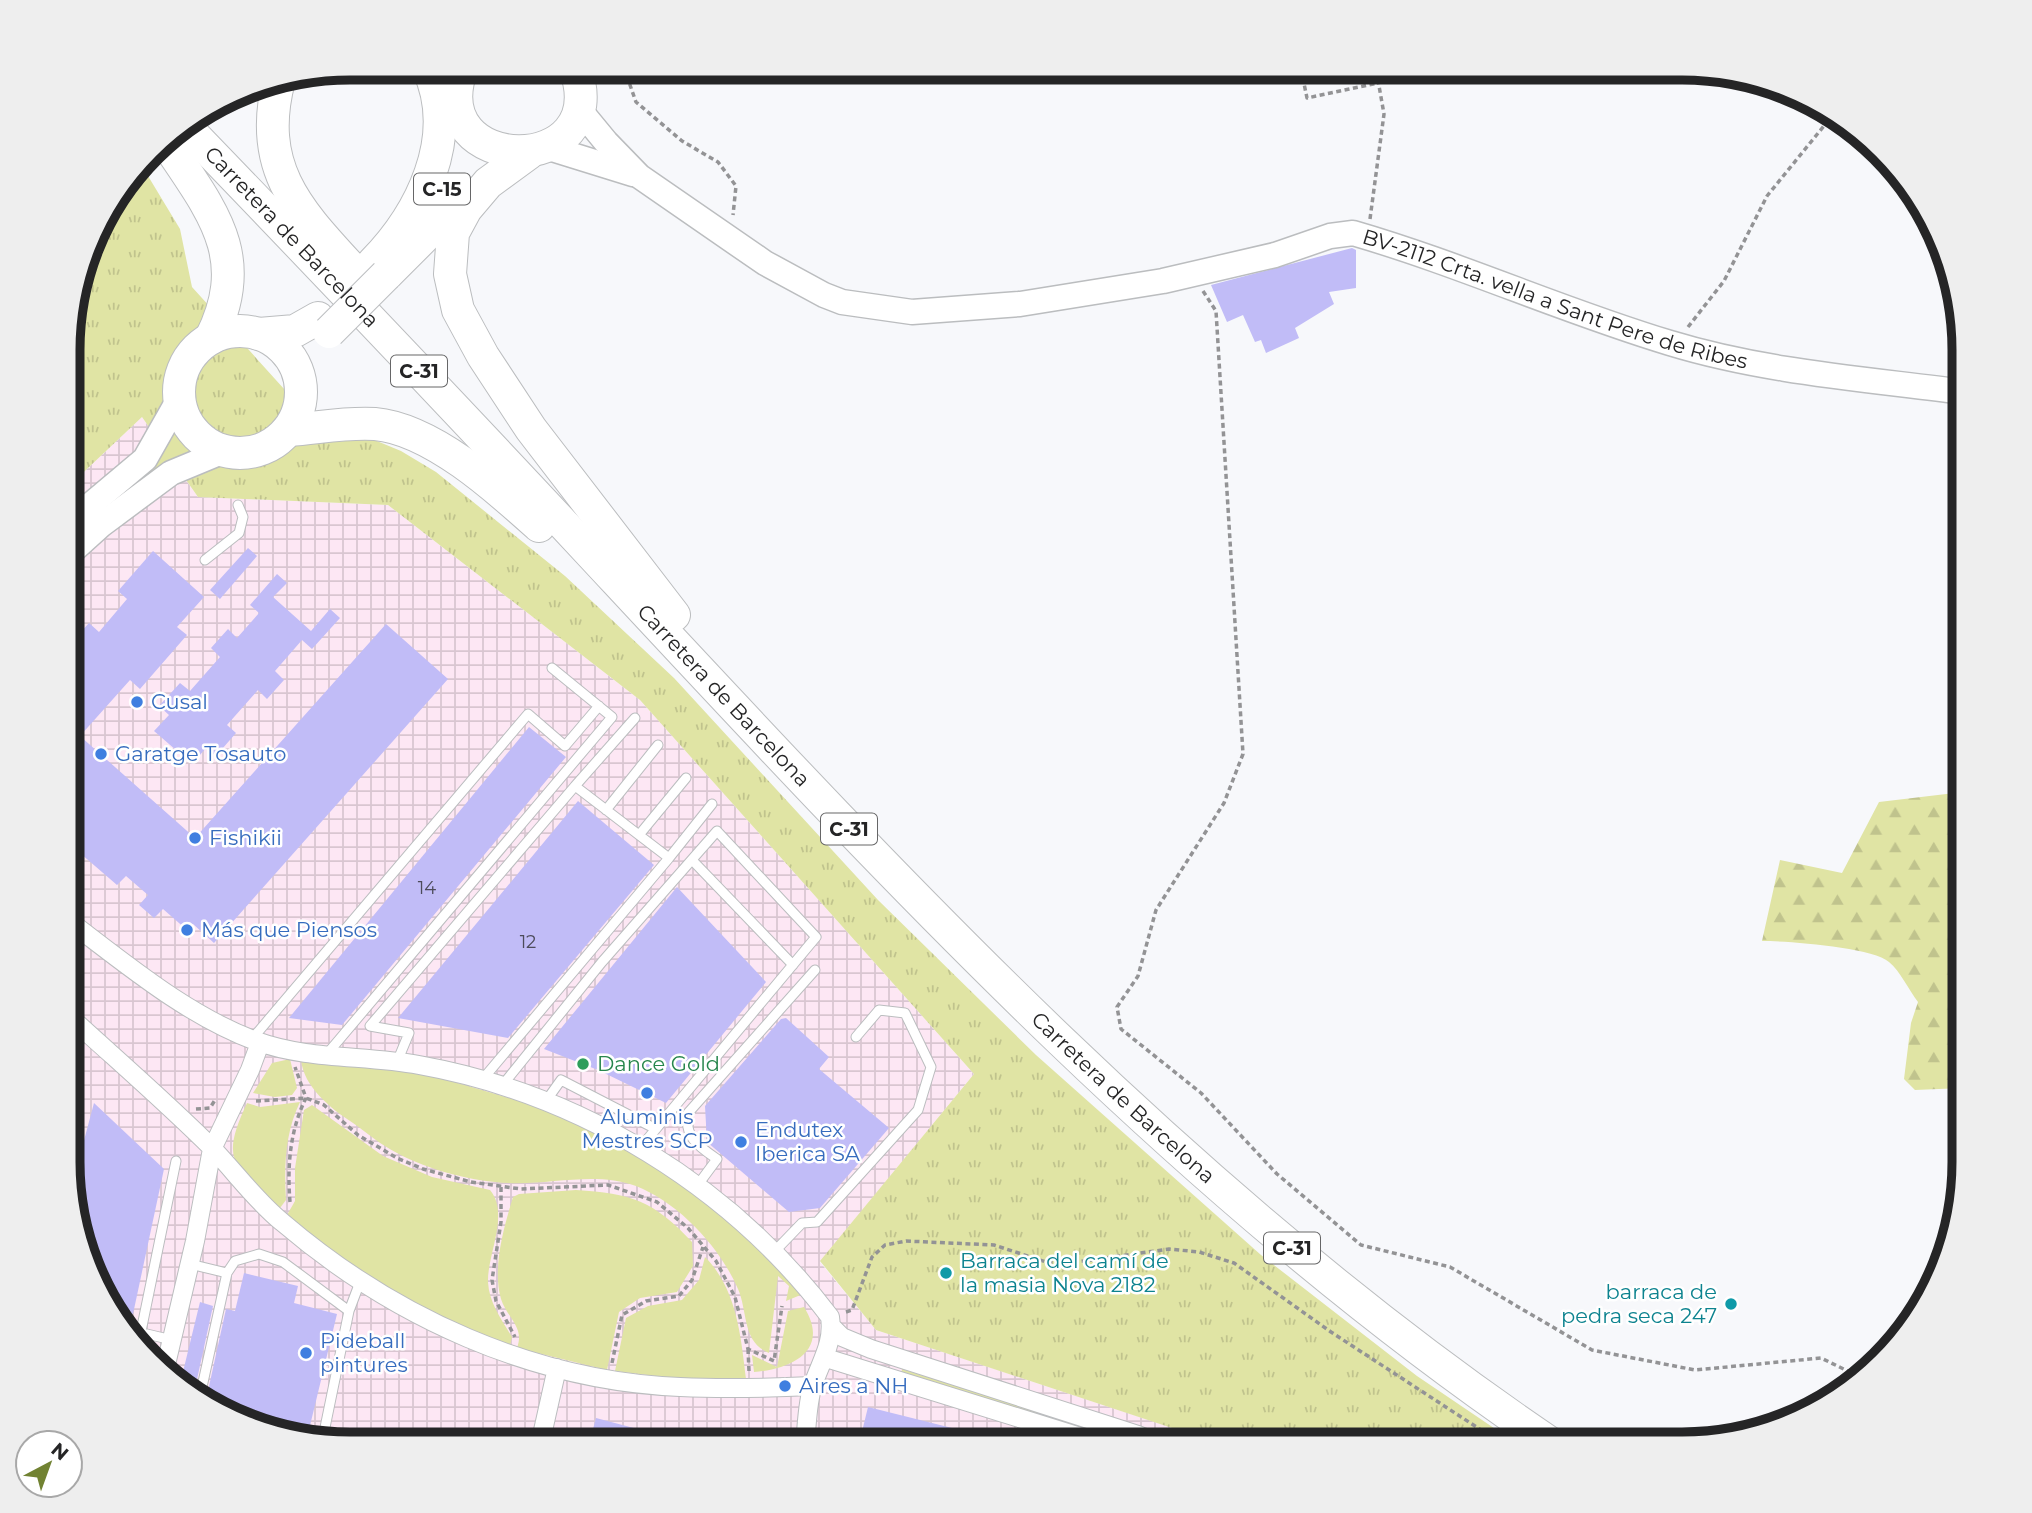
<svg xmlns="http://www.w3.org/2000/svg" width="2032" height="1513" viewBox="0 0 2032 1513" font-family="Montserrat,sans-serif">
<style>
.industrial{fill:url(#industrial-grid)}
.grass{fill:url(#grass-tufts)}
.forest{fill:url(#forest-firs)}
.garden{fill:#e0e4a4}
.building{fill:#c1bcf7}
.lines{fill:none;stroke-linecap:round;stroke-linejoin:round}
.lane-casing{stroke:#bbbdbf;stroke-width:11}
.street-casing{stroke:#bbbdbf;stroke-width:20}
.secondary-casing{stroke:#bbbdbf;stroke-width:27}
.highway-casing{stroke:#bbbdbf;stroke-width:34}
.path{stroke:#939395;stroke-width:3.5;stroke-dasharray:5 3.5;stroke-linecap:butt}
.lane{stroke:#fff;stroke-width:9}
.street{stroke:#fff;stroke-width:18}
.secondary{stroke:#fff;stroke-width:24}
.highway{stroke:#fff;stroke-width:32}
.highway-bridge-casing{stroke:#bbbdbf;stroke-width:34;stroke-linecap:butt}
.highway-bridge{stroke:#fff;stroke-width:32}
.shop-dot{fill:#3f7fe0;stroke:#fff;stroke-width:2.5}
.leisure-dot{fill:#2e9e5b;stroke:#fff;stroke-width:2.5}
.culture-dot{fill:#0f9aa8;stroke:#fff;stroke-width:2.5}
.labels{text-anchor:middle;stroke-width:5;stroke-linejoin:round;paint-order:stroke}
.number-label{font-size:18px;fill:#4c4b5a}
.shield{fill:#fff;stroke:#666667;stroke-width:2}
.shield-label{font-size:19px;font-weight:bold;fill:#252526}
.street-label{font-size:21px;fill:#252526;stroke:#fff}
.shop-label{font-size:21px;fill:#366cbe;stroke:#fff;text-anchor:start}
.leisure-label{font-size:21px;fill:#27864d;stroke:#fff;text-anchor:start}
.culture-label{font-size:21px;fill:#0d838f;stroke:#fff;text-anchor:start}
.rim{fill:none;stroke:#252526;stroke-width:9}
</style>
<defs>
<pattern id="industrial-grid" width="8" height="8" patternUnits="userSpaceOnUse" patternTransform="scale(1.75)"><rect width="8" height="8" fill="#fde7f4"/><path d="M0 4h8M4 0v8" fill="none" stroke="#d9c6d1"/></pattern>
<pattern id="grass-tufts" width="24" height="20" patternUnits="userSpaceOnUse" patternTransform="scale(1.75)"><rect width="24" height="20" fill="#e0e4a4"/><path d="M3 7l-1-3M5 7V3M7 7l1-3M15 17l-1-3M17 17v-4M19 17l1-3" fill="none" stroke="#c0c38d"/></pattern>
<pattern id="forest-firs" width="22" height="20" patternUnits="userSpaceOnUse" patternTransform="scale(1.75)"><rect width="22" height="20" fill="#e0e4a4"/><path d="M5 1l3.5 6h-7zM16 11l3.5 6h-7z" fill="#c0c38d"/></pattern>
</defs>
<rect width="100%" height="100%" fill="#f7f8fb"/>
<!-- industrial -->
<path class="industrial" d="M142 417 198 497 388 505 640 700 974 1074 820 1262 876 1330 1176 1429 1172 1445 333 1444 243 1423 165 1375 98 1287 69 1181 70 485Z"/>
<!-- grass -->
<path class="grass" d="M142 166 180 229 192 287 332 442 372 439 401 451 436 472 565 576 674 678 878 900 1036 1055 1261 1255 1417 1376 1519 1445H1172L1175 1429 876 1330 820 1261 974 1074 640 700 388 505 198 497 142 417 70 485 71 314 106 210Z"/>
<!-- forest -->
<path class="forest" d="M1963 792V1088L1915 1090 1904 1079 1911 1023 1918 1002C1909 990 1900 971 1889 962 1872 947 1787 941 1762 941L1780 860 1842 873 1879 802Z"/>
<!-- garden -->
<path class="garden" d="M173 420 198 451 70 542V533Z
M290 1059 297 1088 292 1095 275 1097 253 1093 272 1063Z
M301 1060 420 1072 543 1108 595 1131 681 1184 735 1225 803 1294 786 1301 789 1286 778 1276 769 1353C742 1342 748 1312 738 1289 720 1247 679 1203 636 1186 596 1171 550 1185 509 1183 473 1182 429 1170 397 1153 381 1145 367 1133 353 1123 330 1108 304 1087 301 1060Z
M300 1102C285 1133 284 1166 286 1200L280 1208C236 1165 218 1165 247 1103L260 1107Z
M312 1105 383 1156 432 1177 490 1190C510 1214 487 1255 488 1282 489 1303 502 1320 512 1337L510 1346 401 1299 334 1254 287 1215 295 1201V1168L304 1110Z
M576 1190C631 1193 654 1201 692 1242L693 1266 677 1292 640 1298 619 1312 607 1370 517 1348C525 1327 507 1318 501 1299 492 1268 504 1227 513 1197L519 1194Z
M705 1257C737 1289 741 1337 746 1379L672 1378 615 1371 626 1318 648 1306 682 1300 699 1280Z
M804 1307C831 1350 792 1369 754 1372L752 1355 777 1367 788 1311Z
M902 1369 1097 1430 1094 1435 901 1374Z"/>
<!-- building -->
<path class="building" d="M1352 248 1356 250V288L1329 292 1334 304 1295 328 1299 338 1266 353 1261 340 1255 342 1243 315 1227 322 1211 285Z
M248 548 257 556 220 599 210 590Z
M153 551 204 597 177 627 187 635 160 666 140 689 130 680 80 736 195 838 386 624 448 679 214 943 193 924 187 930 163 909 154 918 139 905 148 895 126 876 117 885 73 847 82 837 70 826V663L78 655 70 644 89 623 99 632 127 599 118 591Z
M277 574 287 583 273 597 311 631 330 609 340 618 312 649 302 640 275 671 284 680 267 699 258 690 227 725 236 733 216 756 206 748 192 764 154 731 169 715 159 706 180 683 190 691 220 657 211 648 228 629 237 638 259 613 250 605Z
M529 727 566 757 342 1025 289 1018Z
M578 801 654 865 508 1038 398 1018Z
M677 887 766 982 666 1103 598 1070 544 1049Z
M786 1018 829 1057 819 1069 889 1128 820 1208 789 1212 707 1142 705 1106 781 1019Z
M94 1103 164 1169 133 1314 115 1310 98 1287 71 1189Z
M244 1273 298 1286 294 1303 337 1314 307 1438 243 1423 206 1400 226 1309 235 1311Z
M200 1302 213 1306 194 1393 180 1384Z
M868 1407 968 1432 965 1444H859Z
M596 1418 679 1440 678 1444H589Z"/>
<g class="lines">
<!-- lane casing -->
<g class="lane-casing">
<path id="lane" d="M205 560 239 533 243 517 238 505
M575 786 635 718
M606 810 658 745
M639 835 686 778
M669 858 712 804
M692 860 793 965
M252 1039 528 714 565 746 599 706
M327 1054 612 717 552 668
M397 1062 409 1033 370 1026 575 786 669 858 482 1080
M501 1087 602 962 717 831 816 937 640 1148
M546 1101 561 1080 656 1129
M697 1186 717 1159C698 1146 684 1137 688 1113L815 970
M774 1252 802 1223 817 1222 918 1110 931 1067 905 1013 879 1010 856 1037
M190 1264 227 1273 200 1396
M227 1273 235 1261 259 1254 283 1262 349 1311 322 1442
M349 1311 360 1282
M130 1330 172 1340
M139 1341 176 1161"/>
</g>
<!-- street casing -->
<g class="street-casing">
<path id="street" d="M69 921C127 965 188 1016 256 1041 307 1060 366 1055 419 1065 581 1094 731 1186 830 1317 834 1343 821 1361 813 1385 807 1403 807 1426 805 1444
M69 1016C117 1060 167 1103 213 1149 236 1173 256 1201 282 1222 393 1317 533 1381 680 1387 724 1389 768 1388 812 1386
M832 1327 842 1337 871 1349 1138 1435 1148 1439 1151 1445
M826 1358 1103 1444
M164 1373 195 1241 212 1149 250 1070 260 1043
M540 1444 557 1368"/>
</g>
<!-- secondary casing -->
<g class="secondary-casing">
<g id="secondary">
<path id="s1" d="M578 108 606 142 639 176 765 263 824 295 842 302 912 312 1020 304 1163 281 1275 255 1330 236 1353 233C1460 264 1563 311 1670 343 1765 372 1866 379 1964 392"/>
<path d="M546 147 633 174"/>
<path d="M70 522 145 459 179 399"/>
<path d="M70 553 101 525 171 473 224 451"/>
</g>
</g>
<!-- highway casing -->
<g class="highway-casing">
<g id="highway">
<path d="M462 68C421 178 616 180 575 68"/>
<path d="M279 80C256 169 299 211 354 271"/>
<path id="s2" d="M185 126C323 269 459 412 594 557 891 876 1189 1200 1553 1445"/>
<path d="M164 139C209 208 253 254 211 338"/>
<path d="M529 153 488 183 466 209 453 233 450 274 458 310 483 356 531 429 674 615"/>
<path d="M373 263C421 214 460 137 428 68"/>
<path d="M387 274 429 232 458 196"/>
<circle cx="240" cy="392" r="61"/>
<path d="M259 334 295 331 318 318"/>
<path d="M289 430C318 428 346 422 375 424 432 429 498 489 539 526"/>
</g>
</g>
<!-- path -->
<path class="path" d="M624 68 636 102 682 141 718 162 736 186 733 215
M1301 69 1307 98 1378 83
M1370 219 1384 114 1376 69
M1203 291 1216 311 1243 754 1224 803 1156 910 1138 976 1117 1007 1121 1029 1201 1093 1277 1174 1361 1245 1450 1267 1592 1350 1695 1370 1821 1358 1858 1376
M1688 327 1724 281 1767 196 1832 116
M256 1101 306 1098 324 1105 358 1135 397 1158 423 1169 471 1182 521 1189 608 1185 657 1202 688 1228 716 1261 735 1297 748 1349 774 1361 782 1306
M196 1109 210 1108 215 1100
M501 1187V1222L492 1280 496 1301 515 1337
M290 1202C287 1166 290 1130 306 1098L295 1067
M846 1312 852 1310 872 1257 885 1245 906 1241 994 1245 1046 1262H1077L1169 1249 1199 1252 1234 1263 1331 1332 1504 1445
M748 1349 749 1371
M612 1363 622 1315 646 1301 679 1296 692 1280 703 1247"/>
<!-- lane -->
<use href="#lane" class="lane"/>
<!-- street -->
<use href="#street" class="street"/>
<!-- secondary -->
<use href="#secondary" class="secondary"/>
<!-- highway -->
<use href="#highway" class="highway"/>
<!-- highway-bridge casing -->
<g class="highway-bridge-casing">
<path id="highway-bridge" d="M329 332 386 275"/>
</g>
<!-- highway-bridge -->
<use href="#highway-bridge" class="highway-bridge"/>
</g>
<!-- markers -->
<g class="shop-dot">
<circle cx="137" cy="702" r="7"/>
<circle cx="101" cy="754" r="7"/>
<circle cx="195" cy="838" r="7"/>
<circle cx="187" cy="930" r="7"/>
<circle cx="647" cy="1093" r="7"/>
<circle cx="741" cy="1142" r="7"/>
<circle cx="306" cy="1353" r="7"/>
<circle cx="785" cy="1386" r="7"/>
</g>
<circle class="leisure-dot" cx="583" cy="1064" r="7"/>
<g class="culture-dot">
<circle cx="946" cy="1273" r="7"/>
<circle cx="1731" cy="1304" r="7"/>
</g>
<g class="labels">
<!-- number labels -->
<g class="number-label">
<text x="427" y="894">14</text>
<text x="528" y="948">12</text>
</g>
<!-- shield labels -->
<g class="shield">
<rect x="414" y="173.5" width="56" height="31" rx="5"/>
<rect x="391" y="355.5" width="56" height="31" rx="5"/>
<rect x="821" y="813.5" width="56" height="31" rx="5"/>
<rect x="1264" y="1232.5" width="56" height="31" rx="5"/>
</g>
<g class="shield-label">
<text x="442" y="196">C-15</text>
<text x="419" y="378">C-31</text>
<text x="849" y="836">C-31</text>
<text x="1292" y="1255">C-31</text>
</g>
<!-- street labels -->
<g class="street-label">
<text dy="7" stroke="none"><textPath href="#s2" startOffset="154">Carretera de Barcelona</textPath></text>
<text dy="7" stroke="none"><textPath href="#s1" startOffset="1064">BV-2112 Crta. vella a Sant Pere de Ribes</textPath></text>
<text dy="7" stroke="none"><textPath href="#s2" startOffset="784">Carretera de Barcelona</textPath></text>
<text dy="7" stroke="none"><textPath href="#s2" startOffset="1351">Carretera de Barcelona</textPath></text>
</g>
<!-- shop labels -->
<g class="shop-label">
<text x="151" y="709">Cusal</text>
<text x="115" y="761">Garatge Tosauto</text>
<text x="209" y="845">Fishikii</text>
<text x="201" y="937">Más que Piensos</text>
<text x="647" y="1124" text-anchor="middle">Aluminis<tspan x="647" dy="24">Mestres SCP</tspan></text>
<text x="755" y="1137">Endutex<tspan x="755" dy="24">Iberica SA</tspan></text>
<text x="320" y="1348">Pideball<tspan x="320" dy="24">pintures</tspan></text>
<text x="799" y="1393">Aires a NH</text>
</g>
<!-- leisure labels -->
<g class="leisure-label">
<text x="597" y="1071">Dance Gold</text>
</g>
<!-- culture labels -->
<g class="culture-label">
<text x="960" y="1268">Barraca del camí de<tspan x="960" dy="24">la masia Nova 2182</tspan></text>
<text x="1717" y="1299" text-anchor="end">barraca de<tspan x="1717" dy="24">pedra seca 247</tspan></text>
</g>
</g>
<!-- crop -->
<path d="M0 0H2032V1513H0ZM350 80H1682A270 270 0 0 1 1952 350V1162A270 270 0 0 1 1682 1432H350A270 270 0 0 1 80 1162V350A270 270 0 0 1 350 80Z" fill="#eee" fill-rule="evenodd"/>
<path class="rim" d="M350 80H1682A270 270 0 0 1 1952 350V1162A270 270 0 0 1 1682 1432H350A270 270 0 0 1 80 1162V350A270 270 0 0 1 350 80Z"/>
<!-- north arrow -->
<g transform="translate(49 1464) rotate(41)"><circle r="33" fill="#ffffff" stroke="#a8a8a8" stroke-width="2"/>
<path d="M0-5L12 26L0 18L-12 26Z" fill="#718232"/>
<text y="-10" font-size="19" font-weight="bold" text-anchor="middle" fill="#252526">N</text>
</g>
</svg>
